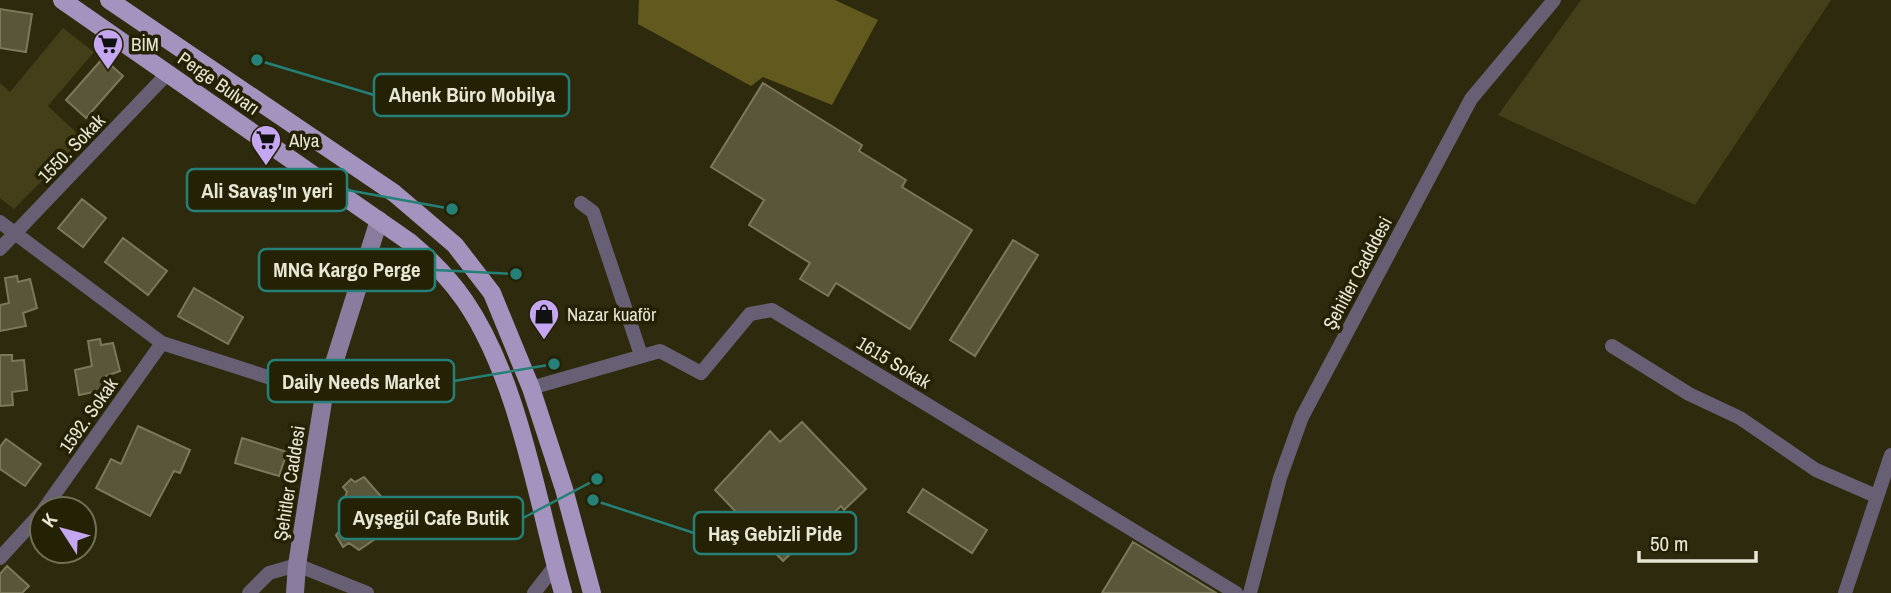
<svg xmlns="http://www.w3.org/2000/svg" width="1891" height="593" viewBox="0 0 1891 593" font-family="'Archivo Narrow',sans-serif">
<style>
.green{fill:#453f19}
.forest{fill:#61591e}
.building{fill:#5a563a;stroke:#7c785a;stroke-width:2}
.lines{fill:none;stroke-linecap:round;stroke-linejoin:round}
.street{stroke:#675f74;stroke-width:14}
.secondary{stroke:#897c9e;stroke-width:18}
.primary{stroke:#a493bf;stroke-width:18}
.labels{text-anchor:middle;stroke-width:7;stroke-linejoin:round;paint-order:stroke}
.poi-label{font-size:19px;fill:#e8e6d5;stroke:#242105;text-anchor:start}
.street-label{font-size:19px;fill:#e8e6d5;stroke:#242105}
.leader{fill:none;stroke:#258178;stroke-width:2.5}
.callout-dot{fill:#258178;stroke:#242105;stroke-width:2.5}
.callout{fill:#242105;stroke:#258178;stroke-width:2.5}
.callout-label{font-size:21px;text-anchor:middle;font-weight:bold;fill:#e8e6d5}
</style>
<rect width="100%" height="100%" fill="#2e2a0e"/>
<!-- green -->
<path class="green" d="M1581 0H1831L1695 205 1498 115Z
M63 28 94 52 48 106 83 139 14 209 0 198V83L10 92Z"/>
<!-- forest -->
<path class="forest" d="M639 0H835L878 20 832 105 763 77 751 86 638 24Z"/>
<!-- building -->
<path class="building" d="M0 9 32 14 26 52 0 48Z
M103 58 123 76 86 118 66 100Z
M763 83 862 145 859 151 906 180 902 187 972 230 910 329 836 283 828 296 800 279 810 263 749 225 764 200 711 167Z
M82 199 106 218 83 247 58 228Z
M123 238 167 271 148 295 105 262Z
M1013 240 1038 255 975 356 950 340Z
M17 276 18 282 30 279 37 308 23 313 26 326 0 331V305L9 303 5 278Z
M194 288 243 317 228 344 178 316Z
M100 339 101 345 113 343 120 371 106 376 109 389 79 395 75 370 92 366 88 341Z
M0 355H12V361L24 360 27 390 12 392 13 405 0 406Z
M802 422 866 489 844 510 841 506 783 561 715 490 770 431 780 442Z
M138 426 190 450 180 473 174 471 150 516 96 488 111 459 121 464Z
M242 438 287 452 279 476 235 463Z
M6 439 41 464 25 486 0 469V447Z
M364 477 386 502 381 535 359 550 349 543 343 547 336 535 357 511 345 497 347 492 343 487 351 479 355 482Z
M923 489 987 530 972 553 908 512Z
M1133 542 1187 575 1216 593H1102Z
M7 566 29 586 22 593H0V574Z"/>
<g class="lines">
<!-- street -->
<path class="street" d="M581 203 593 212 641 355
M0 222 162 343 324 395
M0 249 168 73
M1612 346 1689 394 1740 418 1816 470 1876 496
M531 388 660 351 701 373 750 314 772 310 1236 593
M44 509 162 343
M0 558 42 512
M249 593 269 573 297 565 367 593
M534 593 555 566
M1250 593 1280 478 1302 417 1471 99 1554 0
M1845 593 1891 455"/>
<!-- secondary -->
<path class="secondary" d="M295 593 297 565 324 395 379 220"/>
<!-- primary -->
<path class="primary" d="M62 0 411 243C431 260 450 279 465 301 519 380 537 501 563 593
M109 0 394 193 455 245 492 293 531 388 564 489 592 593"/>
</g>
<!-- icons -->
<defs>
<g id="supermarket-pin" transform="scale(1.575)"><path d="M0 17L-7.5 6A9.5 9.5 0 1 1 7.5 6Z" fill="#c5a7f1" stroke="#242105"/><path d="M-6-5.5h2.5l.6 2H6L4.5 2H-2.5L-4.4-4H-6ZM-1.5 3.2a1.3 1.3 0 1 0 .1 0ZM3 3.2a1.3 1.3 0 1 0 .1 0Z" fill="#111"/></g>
<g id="shop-pin" transform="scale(1.575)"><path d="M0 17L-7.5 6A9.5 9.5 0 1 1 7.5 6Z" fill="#c5a7f1" stroke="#242105"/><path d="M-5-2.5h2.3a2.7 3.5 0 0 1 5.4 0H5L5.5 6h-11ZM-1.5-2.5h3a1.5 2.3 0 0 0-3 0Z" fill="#111"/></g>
</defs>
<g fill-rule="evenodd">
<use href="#supermarket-pin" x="108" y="44"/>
<use href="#supermarket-pin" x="266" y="140"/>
<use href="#shop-pin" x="544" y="314"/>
</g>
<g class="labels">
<!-- poi labels -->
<g class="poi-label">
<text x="131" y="51">BİM</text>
<text x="289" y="147">Alya</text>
<text x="567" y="321">Nazar kuaför</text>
</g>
<!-- street labels -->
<g class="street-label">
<text transform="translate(219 83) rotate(35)" y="7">Perge Bulvarı</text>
<text transform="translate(71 148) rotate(-46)" y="7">1550. Sokak</text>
<text transform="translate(1357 273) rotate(-62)" y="7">Şehitler Cadddesi</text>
<text transform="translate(894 362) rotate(31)" y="7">1615 Sokak</text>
<text transform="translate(88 415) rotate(-55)" y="7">1592. Sokak</text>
<text transform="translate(289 483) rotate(-81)" y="7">Şehitler Caddesi</text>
</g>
</g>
<!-- callouts -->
<path class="leader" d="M257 60L374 95M452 209L347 190M516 274L435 270M554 364L454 381M597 479L523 518M593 500L694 533"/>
<g class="callout-dot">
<circle cx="257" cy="60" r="7"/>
<circle cx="452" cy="209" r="7"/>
<circle cx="516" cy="274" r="7"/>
<circle cx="554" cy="364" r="7"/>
<circle cx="597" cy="479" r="7"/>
<circle cx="593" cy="500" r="7"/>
</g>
<g class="callout">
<rect x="374" y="74" width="195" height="42" rx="7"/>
<rect x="187" y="169" width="160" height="42" rx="7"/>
<rect x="259" y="249" width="176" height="42" rx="7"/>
<rect x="268" y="360" width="186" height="42" rx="7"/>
<rect x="339" y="497" width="184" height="42" rx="7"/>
<rect x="694" y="512" width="162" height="42" rx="7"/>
</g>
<g class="callout-label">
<text x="472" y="102">Ahenk Büro Mobilya</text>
<text x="267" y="198">Ali Savaş'ın yeri</text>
<text x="347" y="277">MNG Kargo Perge</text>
<text x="361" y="389">Daily Needs Market</text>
<text x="431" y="525">Ayşegül Cafe Butik</text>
<text x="775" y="541">Haş Gebizli Pide</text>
</g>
<!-- north arrow -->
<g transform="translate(63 530) rotate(306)"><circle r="33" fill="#242105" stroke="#727058" stroke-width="2"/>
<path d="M0-5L12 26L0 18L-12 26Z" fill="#c5a7f1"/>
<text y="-10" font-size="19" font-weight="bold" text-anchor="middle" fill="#e8e6d5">K</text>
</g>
<!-- scale -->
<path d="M1639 551v10h117v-10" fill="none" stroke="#e8e6d5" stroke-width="3.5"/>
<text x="1650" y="551" font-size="21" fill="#e8e6d5" stroke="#242105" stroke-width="5" paint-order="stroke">50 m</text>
</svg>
